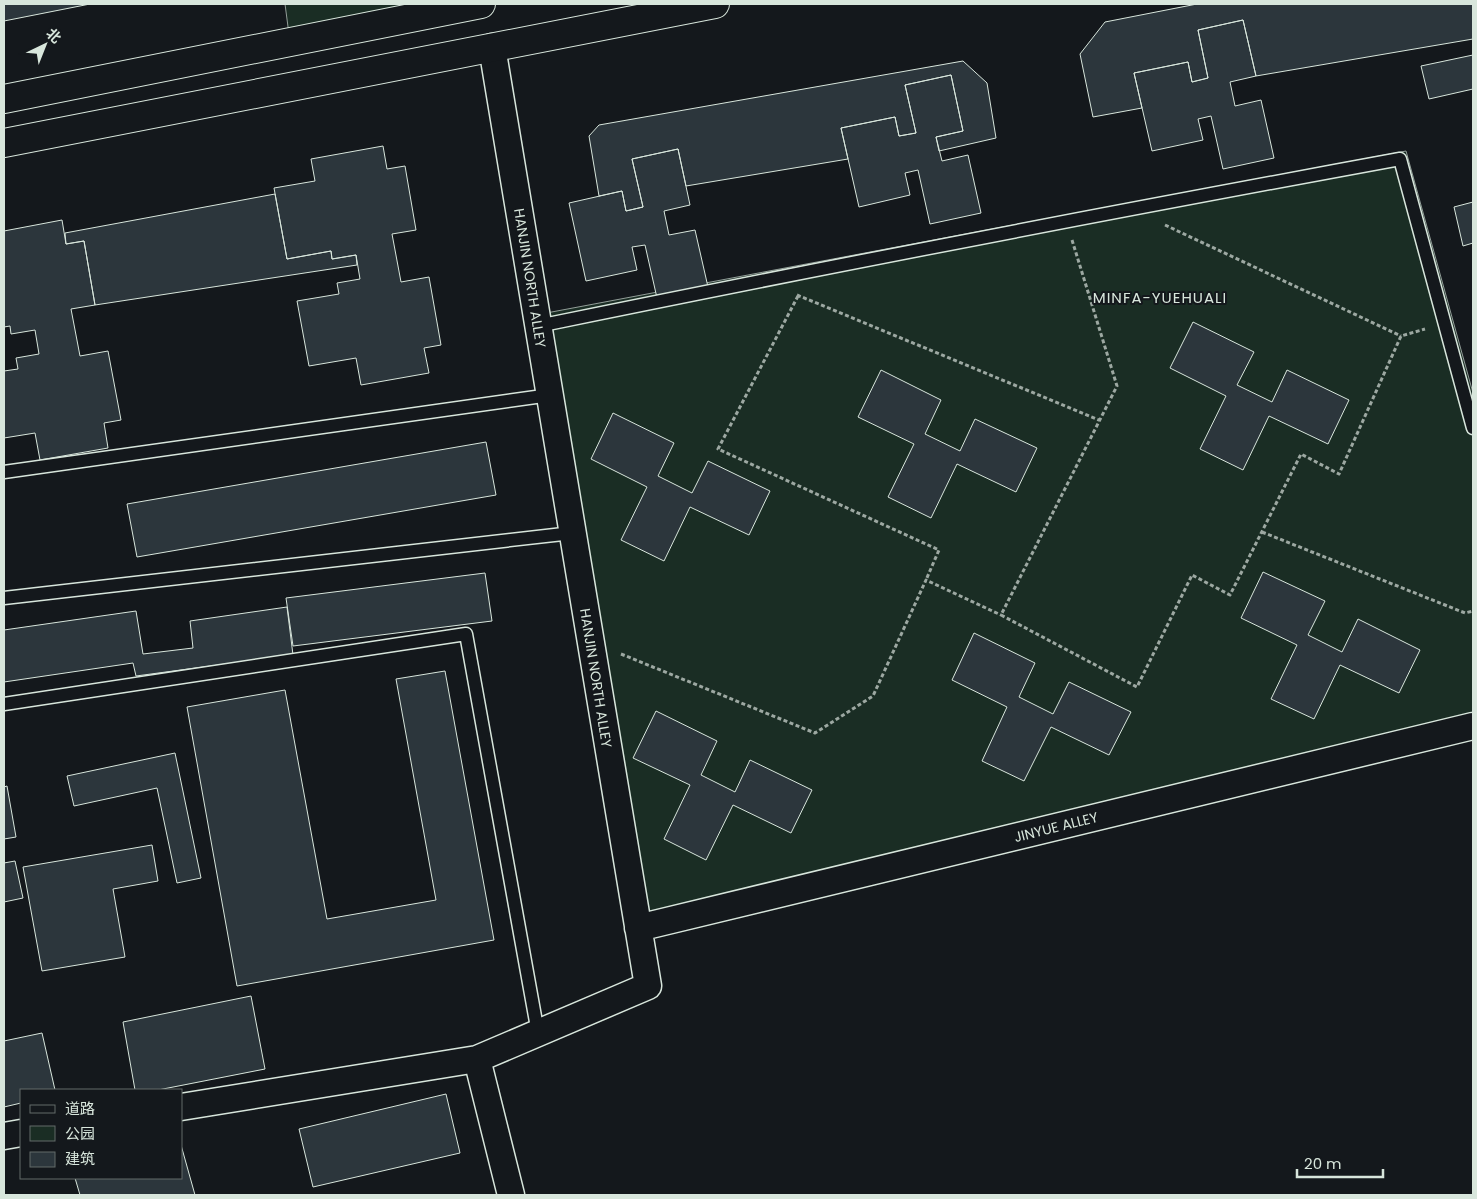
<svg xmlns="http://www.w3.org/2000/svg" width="1477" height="1199" viewBox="0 0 1477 1199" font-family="Poppins,'Noto Sans SC',sans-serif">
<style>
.green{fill:#1a2d24;stroke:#939e99}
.building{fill:#2c363c;stroke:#d8e6dc}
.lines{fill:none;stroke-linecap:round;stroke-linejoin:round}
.lane-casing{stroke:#d8e6dc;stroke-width:15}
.street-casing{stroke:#d8e6dc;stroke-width:29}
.primary-casing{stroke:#d8e6dc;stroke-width:30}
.path{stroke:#9da8a2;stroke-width:3;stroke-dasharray:4 2.5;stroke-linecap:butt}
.lane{stroke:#14181c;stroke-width:12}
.street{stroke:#14181c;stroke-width:26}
.primary{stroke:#14181c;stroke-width:28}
.labels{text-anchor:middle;stroke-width:4;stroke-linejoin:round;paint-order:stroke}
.street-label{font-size:14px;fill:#d8e6dc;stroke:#14181c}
.neighbourhood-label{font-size:15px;letter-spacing:1px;fill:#d8e6dc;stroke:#14181c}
</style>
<rect width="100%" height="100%" fill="#14181c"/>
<!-- green -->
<path class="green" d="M285 4H481L290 42Z
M1406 151 1473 393V722L649 917 541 314Z"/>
<!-- building -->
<path class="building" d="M4 4H90L4 21Z
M1197 4H1473V39L1256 76 1243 20 1198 30 1208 78 1192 82 1188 62 1134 73 1142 108 1093 117 1080 54 1105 22Z
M1243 20 1256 76 1230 82 1235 106 1261 100 1274 158 1223 169 1211 116 1198 119 1203 140 1152 151 1134 73 1188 62 1192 82 1208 78 1198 30Z
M1473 55V89L1429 99 1421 66Z
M963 61 987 83 996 138 939 151 936 137 963 131 951 75 905 85 916 133 899 136 895 117 841 128 848 159 686 186 678 149 632 159 643 207 626 211 622 191 599 196 589 136 599 125Z
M951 75 963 131 936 137 942 161 968 155 981 213 930 224 918 170 905 173 910 195 859 207 841 128 895 117 899 136 916 133 905 85Z
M383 146 387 169 405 166 416 230 392 234 401 282 429 277 441 345 424 348 429 373 361 385 356 358 309 366 297 301 339 294 337 283 360 279 356 255 332 259 331 251 287 259 274 188 315 181 311 159Z
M678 149 690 205 664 211 669 235 695 230 708 287 657 298 645 245 632 247 637 270 586 281 569 203 622 191 626 211 643 207 632 159Z
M275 194 287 259 331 251 332 259 356 255 357 265 95 305 84 241 66 244 65 233Z
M1473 202V243L1463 246 1454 207Z
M62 220 66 244 84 241 95 305 71 309 80 356 108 351 121 420 104 423 108 448 40 460 35 433 4 438V371L18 369 16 358 39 354 35 330 11 334 10 326 4 327V231Z
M1193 322 1254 352 1237 385 1272 402 1287 370 1349 400 1328 444 1269 416 1243 470 1200 449 1226 396 1170 368Z
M881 370 941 400 925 434 960 451 975 419 1037 448 1016 492 957 464 931 518 888 497 914 444 858 417Z
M613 413 674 443 658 476 692 493 708 461 770 491 749 535 690 507 664 561 621 540 647 487 591 459Z
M486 442 496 495 137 557 127 504Z
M1263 572 1325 601 1308 635 1342 652 1358 619 1420 650 1399 693 1340 665 1314 719 1271 699 1297 645 1241 618Z
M485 573 492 621 293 646 286 598Z
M287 607 293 655 136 676 133 663 4 682V630L136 611 143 654 193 648 190 621Z
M974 633 1035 663 1019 697 1053 714 1069 682 1131 712 1109 755 1051 727 1024 781 982 761 1007 707 952 680Z
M445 671 494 940 237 986 187 707 285 690 327 919 436 900 396 679Z
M656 711 717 741 701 775 735 792 750 760 812 790 791 833 733 805 706 860 664 839 690 785 633 758Z
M175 753 201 878 177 883 157 788 74 806 67 776Z
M7 786 16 837 4 839V787Z
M152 845 158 881 113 889 125 957 42 971 23 867Z
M15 861 23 898 4 902V863Z
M251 996 265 1069 158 1090H135L123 1022Z
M42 1033 55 1090H21V1103L4 1107V1041Z
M446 1094 460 1153 313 1187 299 1129Z
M181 1145 195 1195H80L75 1178H181Z"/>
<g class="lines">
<!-- lane casing -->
<g class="lane-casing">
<path id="lane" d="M538 326C825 267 1112 212 1400 159L1473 428
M4 472 550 395
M4 598 572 533
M4 704 466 634 538 1033"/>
</g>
<!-- street casing -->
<g class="street-casing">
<path id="street" d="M492 47 648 986 477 1059 511 1195
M638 928 1473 726
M181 1107 477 1059
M4 1136 21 1133"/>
</g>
<!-- primary casing -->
<g class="primary-casing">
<path id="primary" d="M4 99 481 4
M4 143 715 4"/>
</g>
<!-- path -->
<path class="path" d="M1165 225 1401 336
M1072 240 1117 386 1001 615 1137 687 1192 575 1230 595 1301 454 1339 474 1401 336 1425 329
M797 295 1099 420
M798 296 718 449 939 550 926 580
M1262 532 1465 613 1473 611
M621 654 815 733 873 696 926 580 1001 615"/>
<!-- lane -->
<use href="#lane" class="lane"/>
<!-- street -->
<use href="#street" class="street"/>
<!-- primary -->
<use href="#primary" class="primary"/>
</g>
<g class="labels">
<!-- street labels -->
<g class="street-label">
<text transform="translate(530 278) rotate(81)" y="5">HANJIN NORTH ALLEY</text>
<text transform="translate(596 678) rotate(81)" y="5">HANJIN NORTH ALLEY</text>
<text transform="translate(1056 827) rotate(-14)" y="5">JINYUE ALLEY</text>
</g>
<!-- neighbourhood labels -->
<g class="neighbourhood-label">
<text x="1160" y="303">MINFA-YUEHUALI</text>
</g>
</g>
<!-- border -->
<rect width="1477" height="1199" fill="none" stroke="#d8e6dc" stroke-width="10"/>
<!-- legend -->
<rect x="20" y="1089" width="162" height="90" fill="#14181c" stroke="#626a69"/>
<rect x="30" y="1105" width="25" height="8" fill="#14181c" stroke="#626a69"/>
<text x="65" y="1114" font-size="15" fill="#d8e6dc">道路</text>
<rect x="30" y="1126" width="25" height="15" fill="#1a2d24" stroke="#626a69"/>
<text x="65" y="1139" font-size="15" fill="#d8e6dc">公园</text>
<rect x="30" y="1152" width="25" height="15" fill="#2c363c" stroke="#626a69"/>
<text x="65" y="1164" font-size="15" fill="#d8e6dc">建筑</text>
<!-- north arrow -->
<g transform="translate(45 45) rotate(43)" stroke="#14181c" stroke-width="4" paint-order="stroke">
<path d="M0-4L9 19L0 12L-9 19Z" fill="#d8e6dc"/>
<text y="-8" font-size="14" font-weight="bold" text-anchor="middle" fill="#d8e6dc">北</text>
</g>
<!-- scale -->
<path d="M1297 1169v8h86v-8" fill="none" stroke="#d8e6dc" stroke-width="2.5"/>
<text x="1304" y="1169" font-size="15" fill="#d8e6dc" stroke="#14181c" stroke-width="4" paint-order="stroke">20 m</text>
</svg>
